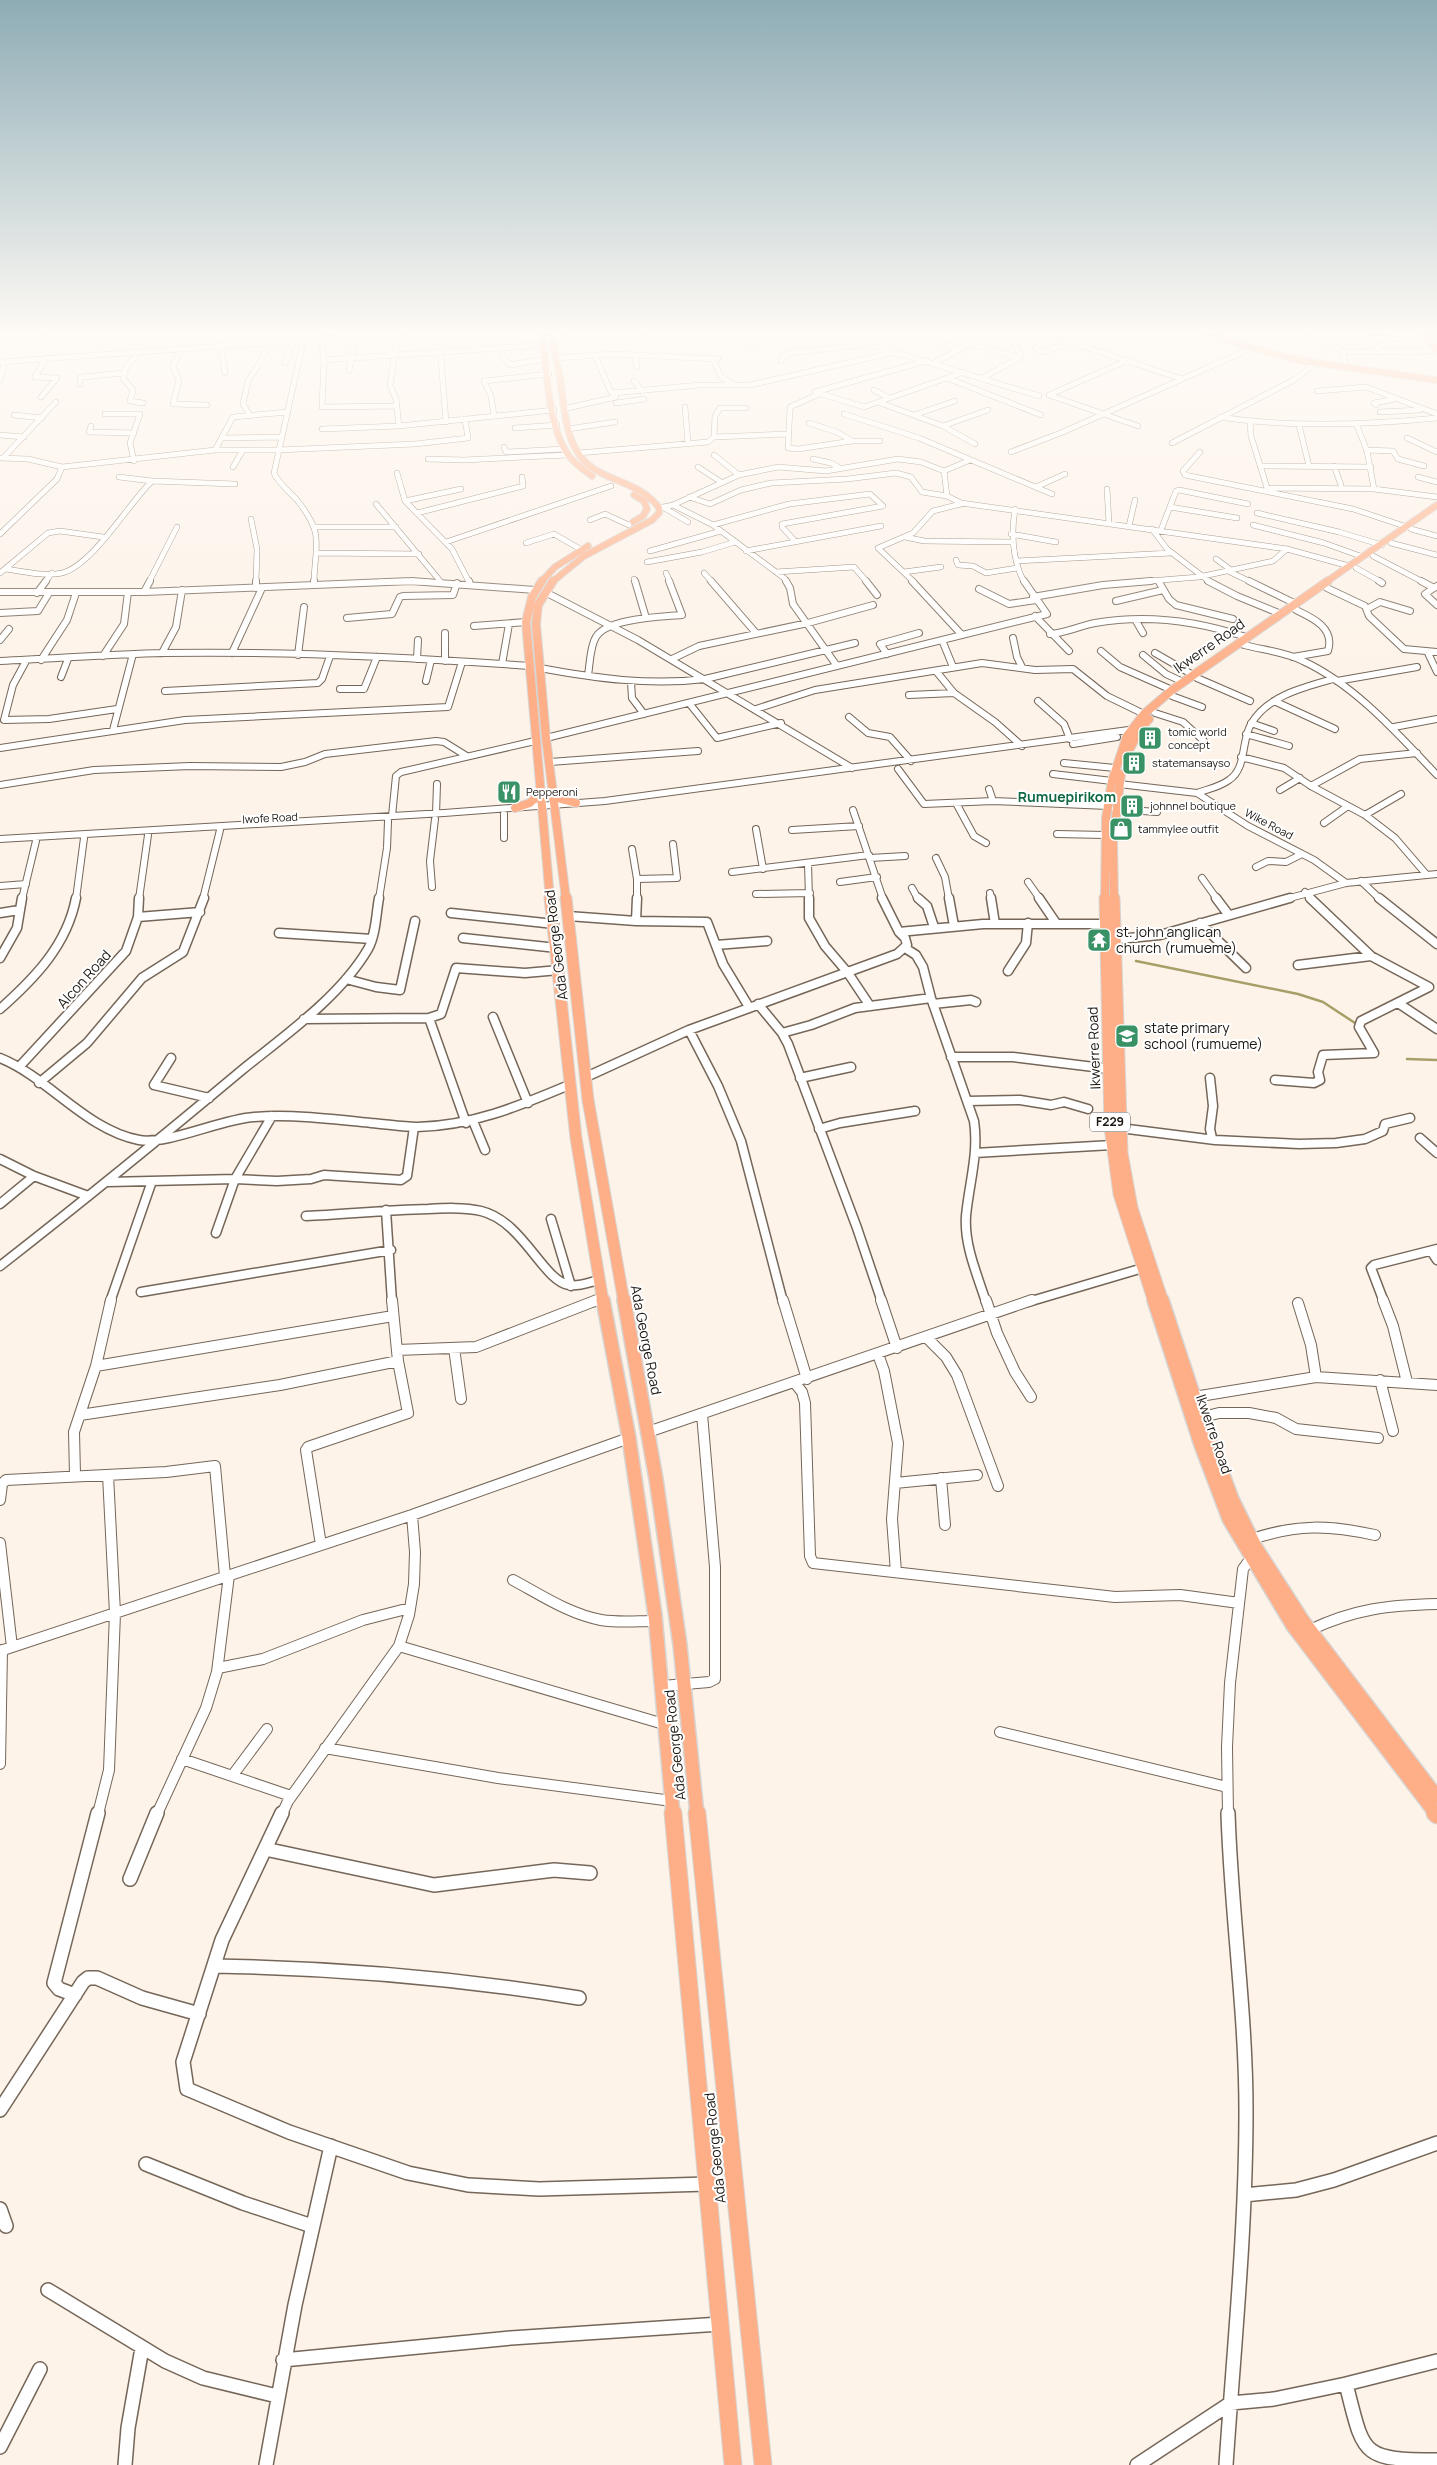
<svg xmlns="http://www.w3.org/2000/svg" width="1437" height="2465" viewBox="0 0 1437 2465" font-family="Manrope,sans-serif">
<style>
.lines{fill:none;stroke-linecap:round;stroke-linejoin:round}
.stream{stroke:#a79f68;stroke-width:2.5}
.minor-far4-casing{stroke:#756658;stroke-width:6}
.minor-far3-casing{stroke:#756658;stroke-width:8}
.minor-far2-casing{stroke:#756658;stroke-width:11}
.minor-far1-casing{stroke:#756658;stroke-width:12}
.minor-casing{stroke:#756658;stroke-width:16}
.major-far4-casing{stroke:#d6d5d4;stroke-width:8}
.major-far3-casing{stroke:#d6d5d4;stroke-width:10}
.major-far2-casing{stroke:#d6d5d4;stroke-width:13}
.major-far1-casing{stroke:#d6d5d4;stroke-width:16}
.major-casing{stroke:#d6d5d4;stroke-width:19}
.minor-far4{stroke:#fff;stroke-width:5}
.minor-far3{stroke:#fff;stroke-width:6}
.minor-far2{stroke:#fff;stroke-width:8}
.minor-far1{stroke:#fff;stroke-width:10}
.minor{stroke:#fff;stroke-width:13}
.major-far4{stroke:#feaf88;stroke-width:6}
.major-far3{stroke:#feaf88;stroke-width:8}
.major-far2{stroke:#feaf88;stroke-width:11}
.major-far1{stroke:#feaf88;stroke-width:13}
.major{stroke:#feaf88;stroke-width:17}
.labels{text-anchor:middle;stroke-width:4;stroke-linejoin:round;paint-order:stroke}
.far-poi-label{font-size:11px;fill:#1d1711;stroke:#fff;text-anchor:start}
.far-street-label{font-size:11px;fill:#1d1711;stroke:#fff}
.shield{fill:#fff;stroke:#615d58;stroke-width:1}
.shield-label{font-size:12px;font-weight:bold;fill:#1d1711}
.street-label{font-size:14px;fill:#1d1711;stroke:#fff}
.far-quarter-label{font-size:14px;font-weight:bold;fill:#0e6842;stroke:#fff}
.poi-label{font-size:14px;fill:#1d1711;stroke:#fff;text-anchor:start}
</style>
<rect width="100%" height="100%" fill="#fdf3e9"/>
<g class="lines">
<!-- stream -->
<path class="stream" d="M1136 961 1298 994 1323 1002 1355 1023
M1407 1059 1437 1060"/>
<!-- minor-far4 casing -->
<g class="minor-far4-casing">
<path id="minor-far4" d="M305 333 274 473C278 483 290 492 297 500 325 535 315 543 314 582
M398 333 390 385 396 399 399 426
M439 333 446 422
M478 333 480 349
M613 333 666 342
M687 333 732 337
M765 333V339L770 341
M852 333 874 346 1039 396
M1043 333 1182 379
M1304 333H1318
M1357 333 1370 340 1383 352
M1317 334 1318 340 1333 345 1342 352 1437 351
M0 335 46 333
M1009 336 1021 355 1019 358
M1366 338 1405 339 1409 334H1423
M321 339 324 360 322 407 396 406
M552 340 614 333
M969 343 1019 358
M942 344 959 349
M797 345 799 333
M1084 345 1116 333
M221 347 225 373
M751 348 759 333
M1035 348 1043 352 1071 342
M181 349 173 366 179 381 173 404 207 405
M139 352 126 367 123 378 133 390 130 401 143 403
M1342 352 1346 366
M634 355 637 367
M503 357 510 365 546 359
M555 358 614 354 718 359
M324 360 544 345
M1128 360 1049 395 1138 426
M714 361 721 377 733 384
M781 361 783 356 790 353 868 344
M926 361 815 392 864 407 964 372
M0 362 402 333
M285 363 293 342
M934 363 984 336
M349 371 355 337
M947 378 1041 415
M982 378 1019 358
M0 380 5 361
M634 381 642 391
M80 384V378L83 377 123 373
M874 390 889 398
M1317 391 1366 387 1437 414
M613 393 700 385H750L896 352
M819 394 790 407 788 448 798 449 852 441H880
M41 397 57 378 35 377 46 358
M878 402 943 426 975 444
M616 403 644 399
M1376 405 1374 403 1395 399
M685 407 688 443
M563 409 616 397 610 390 595 355
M1380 412 1420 410
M105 414H140L130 443 134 461
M249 414 243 404 248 381 262 359 268 343
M844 414 919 438 1052 494
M14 415 42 418
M494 415 491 396 484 381 549 374
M914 415 955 401
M1220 417C1291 428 1366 425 1437 418
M1250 422 1251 436 1267 488
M809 423 837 432 852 441
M1356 423 1367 451 1374 489
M1299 425 1309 466
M91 426 89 432 134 433
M943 426 988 410
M515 428 557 425
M322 429 399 426 554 410
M568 429 615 422
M0 435 24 437
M714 437 715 416 720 408H746
M222 438 282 437
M1407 438 1437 452
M1172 443 1294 380 1317 362
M504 447 506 452 564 449
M215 450 233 417 288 412
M1366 450 1393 451 1398 459 1424 466
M1011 452 1063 432 1252 348
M1200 452 1183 471 1185 475 1353 509 1407 527
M578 453 708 442 714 437 787 434
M714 455 739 475
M0 458 28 459 62 467 215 450H278L415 444 468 438 465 419
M3 458 56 402
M428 459 464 460 567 455
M813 459 831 463 840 468
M1260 466 1371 467
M1334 466 1341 485
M233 467 243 450
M698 467 721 482
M944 471 970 460
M397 473 405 501 452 549 469 582
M119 477 152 481 235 484
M1418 477 1437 482
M1036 487 1065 474
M1271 488 1374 489 1437 497
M1107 489 1109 523
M689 497 710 504 741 490 771 483 847 479 896 473 911 477 922 492 947 496
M405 501 461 489
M376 504 441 582
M673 505 713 525 784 578 787 582
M663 507 688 522
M1170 507 1237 518
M659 508 673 505 739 475 778 467 826 471 898 459 921 462 944 471 947 496 961 503 1287 549 1349 566
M1015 509C1011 534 1012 559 1024 582
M417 513 523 486 522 477
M1257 513 1339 532 1382 545
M251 519 257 549 256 582
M590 520 605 514 629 525
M713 525 789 504 870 494 883 506 782 524V527L795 541
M1253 525 1324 543 1363 557
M1129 526 1135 500
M314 527H396
M1152 529 1167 549 1210 582
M1411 529 1437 536
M1161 530 1176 491 1179 490 1248 504
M0 534 57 479 62 467
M1011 534 1056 542
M905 537 924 541 1010 542
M446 542 611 486
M526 543 554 534 580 549
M1391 543 1437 555
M650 551 721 531
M746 551 881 526
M318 553 419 554
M1373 556 1423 582
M1216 559 1231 570
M956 560 958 565 973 566 986 573 1017 568
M1016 561 1171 553
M647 562 702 552 735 542
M1356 568 1381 582
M5 569C23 571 44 577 62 573 93 565 128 504 152 481
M1228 571 1251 582
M776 572 854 567 867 582
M904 572 941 567
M0 573 48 533 60 531 103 537
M666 573 670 582
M704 573 712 582
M634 579 635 582
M45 582 52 573
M149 582 177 527
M380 582H428
M914 582 878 548 913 533 933 511 961 504
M1136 582 1199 577 1273 561 1287 549"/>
</g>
<!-- minor-far3 casing -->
<g class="minor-far3-casing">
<path id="minor-far3" d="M314 581V585
M411 581 535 590
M469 581 470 584
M635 581 646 618
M711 581 756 633
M786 581 790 588 793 604 837 666
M866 581 877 595
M912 581 962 635
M1208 581 1237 596 1281 614
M1249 581 1296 604
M1379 581 1382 583
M1421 581 1434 588
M1159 582 1169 599 1176 605 1233 619
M1437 586 1425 594 1437 605
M256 588V581
M1327 588 1365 606 1369 616 1404 649 1437 652
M979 589 1009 604 1036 600
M0 592H144L411 581
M144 592 150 581
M545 592 638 640 852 768
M37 593 46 581
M1033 597 1103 585 1151 581
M1116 601 1163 590
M1367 609 1380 602 1410 611
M0 613 38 611 49 593
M1035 616 1069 651
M347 618 392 614 400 597 403 596 453 595 457 583
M1136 621 1143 633
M474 626 526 622
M445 633V661
M1050 634C1066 633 1079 626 1095 623 1145 614 1198 621 1246 637
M1013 638 1017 657 1022 667
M0 640 9 629
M942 640 953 667
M1244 645C1263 650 1286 652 1303 661 1355 685 1398 734 1437 775
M1101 651 1120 667 1172 690
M162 653 176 627 182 590
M232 653 262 588
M1155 653 1193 675
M1428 653 1437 672
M887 654 880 644 919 633
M298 655 304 607
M1143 655 1166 674 1183 682
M103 656 124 624 128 592
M1293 657 1328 651C1335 628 1313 618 1296 610
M417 659 418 640
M672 659 699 646 808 623 873 605
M41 660 67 620 76 593
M0 661C54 659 108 654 163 653 285 651 408 657 530 666
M26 661 13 685 4 720 49 719 117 709
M502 664 509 624
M540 668C595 678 649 686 705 679L855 643
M936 671 954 693 995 722 1022 746
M588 675C590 664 590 646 596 637 607 618 662 617 682 615L669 581
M61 677 68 659
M1197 678 1250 701
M426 681 431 660
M1337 681 1417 667
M631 682 632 698 644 714
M340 689H364L377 657
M165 691 318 683 322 679 330 656
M909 695 954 693
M1172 696 1202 707
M1038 701 1064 724 1070 739
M1274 701 1335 729
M689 703 717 738 781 723
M756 709 815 690 982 663 1035 670 1073 669 1107 696 1144 714
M1155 713 1183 722 1204 741
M849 717 868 733 890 737 911 761
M1251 723 1274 731
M1394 727 1437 719
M113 730 133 654
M1246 734 1289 746
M546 738 1047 614 1024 581
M1073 744 1117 737
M0 748 185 720 448 707 462 662
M1241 757 1284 768 1311 786 1365 815 1395 838 1426 874
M550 762 698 751
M1064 763 1115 768
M898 769 924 804 993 801 1108 806
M1053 774 1112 781
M1119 784 1197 793 1248 826 1314 860 1346 883
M0 785 94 770 190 766 281 767 305 762 325 754 436 741 444 742 465 755
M1311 786 1360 759 1417 753
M989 789 993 801
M1280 790 1300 778
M1197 793C1208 789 1220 787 1229 780 1247 768 1241 741 1251 724 1267 696 1304 687 1333 679
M956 803 974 836 986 843
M1115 809 1157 812
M853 810 883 899
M436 814 437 784
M504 814V838
M1365 815 1401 794
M392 816 396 776 401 772 535 741
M1324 823 1348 806
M756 829 763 869
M792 830 859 826
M1057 834 1105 835
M0 839 444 813 605 801 1136 729
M632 849 637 879V899
M870 858 905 856
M936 858 945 877 949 899
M808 863 809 899
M1256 867 1268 861 1286 862 1302 854
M732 872 869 855
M1202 878 1217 899
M637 879 677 878 673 844
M1361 881 1380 899
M840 882 877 877
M1028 882 1040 899
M0 886 26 884
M432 887 430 861 435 819
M912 888 918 899
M1305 892 1312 899
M990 893 991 899
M756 894 810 893
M22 899 36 841
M76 899 84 838
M139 899 148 835
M203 899 220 830
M379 899 387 848 388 821
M1286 899 1346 883 1437 874"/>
</g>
<!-- minor-far2 casing -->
<g class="minor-far2-casing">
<path id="minor-far2" d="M809 898V918L825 946 848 973 870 1006
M882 898 899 932
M918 898 927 906 934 927
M949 898 954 926
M991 898 995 924
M1039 898 1056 923
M1216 898 1228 914
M1379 898 1437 944
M0 913 19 910
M451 913 554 924
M568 916 636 921 707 922 723 964 749 1007
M138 917 200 912
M636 921 637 898
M1200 923 1246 968
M279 933 372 939
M463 938 557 948
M1109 940 1160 935 1290 898
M716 945 767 941
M905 948 916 955 923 967 931 998 974 1121C979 1153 969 1184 966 1216 964 1245 977 1274 986 1302
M0 958 17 928 22 898
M1298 965 1371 956
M1008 971 1026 943 1028 923
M346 979 376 987 400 990 415 921
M1398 1003 1437 1029
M758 1004 782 1033 788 1044 857 1228 882 1302
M933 1004 971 1000 976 1002
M0 1009C35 978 67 945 76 898
M493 1017 528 1103
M429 1018 466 1123
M304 1019 429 1018 441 1014 456 968 525 973 559 970
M689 1030 718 1086 741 1141 783 1302
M782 1033 811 1025 855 1008 931 998
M951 1057H1013L1110 1069
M0 1058C48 1077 86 1130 139 1140 168 1145 221 1119 254 1117 293 1114 332 1119 371 1123 386 1124 402 1127 417 1127 472 1126 519 1106 569 1085
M171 1058 154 1085 209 1098
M20 1066 126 951 138 917 139 898
M586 1077 689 1030 897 954 907 945 905 938 899 932 983 924H1112
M800 1078 851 1067
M1210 1078 1213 1106 1210 1129 1212 1138
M1275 1080 1314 1083 1320 1080 1318 1072 1323 1055 1374 1053 1359 1027 1361 1021 1429 987 1371 956 1310 898
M39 1083 87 1043 142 978 183 952 204 898
M968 1101 1020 1100 1051 1105 1064 1102 1088 1109
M473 1121 485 1150
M1120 1128 1215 1140 1299 1144 1336 1143 1365 1139 1383 1131 1385 1124 1410 1118
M819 1129 840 1123 915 1111
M1420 1138 1437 1153
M975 1153 1112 1145
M0 1159 34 1176 88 1196
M108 1182 235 1179 277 1181 311 1179 324 1175 401 1180 407 1176 414 1127
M0 1204 34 1176
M386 1210 392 1302
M306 1216C347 1214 387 1210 428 1209 445 1208 464 1207 481 1211 523 1221 543 1281 569 1285 578 1287 590 1282 599 1280
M551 1219 571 1286
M216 1233 235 1179 272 1116
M1431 1251 1437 1260
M0 1266C82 1202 162 1137 242 1070 284 1036 340 997 368 949 376 935 376 914 379 898
M141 1292 391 1250
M110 1302 152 1181
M594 1302 603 1298
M1028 1302 1143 1268
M1384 1302 1371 1268 1374 1265 1437 1249"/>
</g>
<!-- minor-far1 casing -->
<g class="minor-far1-casing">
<path id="minor-far1" d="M783 1300 807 1379
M881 1300 897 1348
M986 1300 997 1333 1015 1372 1031 1397
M1383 1300 1393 1326 1407 1382
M1298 1303 1311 1345 1316 1377
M927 1338 946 1357 957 1375 998 1486
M454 1348 461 1399
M397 1350 476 1347 597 1300
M878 1354 884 1371 898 1443 892 1519 896 1572
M96 1366 393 1316
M1380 1380 1393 1431
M795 1383 802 1392 805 1403 810 1556 813 1563 1115 1597 1180 1595 1239 1603
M1194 1397 1316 1377 1437 1385
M80 1415 280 1385 398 1361
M1203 1417 1219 1413H1249L1276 1418 1296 1429 1378 1438
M648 1432 1032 1300
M75 1475 74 1432 96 1366 111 1300
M941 1478 945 1525
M895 1483 977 1475
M0 1500 2 1484 6 1480 166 1472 215 1466 225 1576
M1252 1539C1298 1524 1328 1525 1375 1535
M0 1543 12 1647
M321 1545 306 1450 308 1447 408 1413 398 1361 392 1300
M513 1580C541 1595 569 1614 601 1620 619 1623 637 1621 655 1621
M1310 1630C1354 1609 1389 1605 1437 1604
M399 1646 667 1725
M0 1651 412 1515 629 1438
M218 1668 263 1659 363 1620 410 1608
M662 1686 709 1682 715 1679V1567L702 1414
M1000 1732 1227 1787
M325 1748 498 1778 672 1801
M182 1759 291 1796
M0 1764 2 1650
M232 1776 267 1729
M98 1814 109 1770 115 1613 108 1475
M157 1814 206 1708 217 1672 229 1575
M282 1814 288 1801 399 1646 409 1615 414 1584 415 1552 412 1515
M1228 1814 1227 1747 1230 1683 1243 1569 1251 1558 1256 1556"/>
</g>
<!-- minor casing -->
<g class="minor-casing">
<path id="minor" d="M282 1813 222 1940 183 2062 187 2089 289 2132 408 2173 468 2185 539 2189 707 2184
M265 1849 434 1885 554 1870 590 1873
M130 1879 157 1813
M214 1966C337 1968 457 1978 579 1998
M75 1995 59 1989 54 1983 98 1813
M0 2110 83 1982 88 1978H97L142 1998 199 2014
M146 2164 243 2203 312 2226
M1244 2195 1296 2190 1334 2180 1437 2143
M0 2209 6 2226
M48 2290 165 2361 203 2378 277 2396
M283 2360 511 2338 720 2324
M1346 2384C1364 2455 1360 2460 1437 2460
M0 2447 40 2369
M125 2465 128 2428 142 2348
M266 2465 295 2305 331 2146
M1137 2465 1231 2403 1274 2399 1346 2384 1437 2361
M1226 2465C1234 2347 1246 2229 1246 2111 1246 2011 1231 1912 1228 1813"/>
</g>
<!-- major-far4 casing -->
<g class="major-far4-casing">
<path id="major-far4" d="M542 333C547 369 547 426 569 456 575 464 584 470 592 476
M550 333C553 348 558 363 560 378 565 409 564 450 594 469 616 483 643 485 659 508V513L652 520 584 556 552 582
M1206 333 1247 347 1303 361 1437 380
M1423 333 1437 350
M1434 333 1437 337
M633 522 643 516 647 509 644 501 634 495
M541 582 555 567 588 546
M1326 582 1437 505"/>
</g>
<!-- major-far3 casing -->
<g class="major-far3-casing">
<path id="major-far3" d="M542 581 532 597 526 622 550 899
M553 581 538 605 536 624 546 738 566 899
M1128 752 1141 728 1149 719
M553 797 576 803
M515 808 530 803 540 793
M1105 899 1106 818 1112 781 1127 736 1144 714 1172 690 1328 581
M1114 899 1113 842 1121 774"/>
</g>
<!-- major-far2 casing -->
<g class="major-far2-casing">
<path id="major-far2" d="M550 898 576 1138 603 1302
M566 898 588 1100 624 1302
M1105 898 1110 1127 1119 1194 1154 1302
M1114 898 1122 1153 1132 1208 1163 1302"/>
</g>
<!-- major-far1 casing -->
<g class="major-far1-casing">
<path id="major-far1" d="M603 1300 629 1438 655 1615 673 1814
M624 1300 656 1479 680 1645 697 1814
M1154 1300 1201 1445 1229 1519 1293 1626 1436 1814
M1162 1300 1194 1397 1232 1499 1256 1548 1303 1621 1437 1797"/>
</g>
<!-- major casing -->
<g class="major-casing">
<path id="major" d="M673 1813 733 2465
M697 1813 763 2465
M1435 1813 1437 1815"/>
</g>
<!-- minor-far4 -->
<use href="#minor-far4" class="minor-far4"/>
<!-- minor-far3 -->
<use href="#minor-far3" class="minor-far3"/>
<!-- minor-far2 -->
<use href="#minor-far2" class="minor-far2"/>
<!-- minor-far1 -->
<use href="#minor-far1" class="minor-far1"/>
<!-- minor -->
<use href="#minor" class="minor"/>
<!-- major-far4 -->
<use href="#major-far4" class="major-far4"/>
<!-- major-far3 -->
<use href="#major-far3" class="major-far3"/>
<!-- major-far2 -->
<use href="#major-far2" class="major-far2"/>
<!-- major-far1 -->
<use href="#major-far1" class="major-far1"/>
<!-- major -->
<use href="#major" class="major"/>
</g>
<!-- sky -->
<linearGradient id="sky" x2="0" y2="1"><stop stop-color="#8eacb5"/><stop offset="0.49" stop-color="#fefaf5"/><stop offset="1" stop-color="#fefaf5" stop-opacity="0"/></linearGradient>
<rect width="1437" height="678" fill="url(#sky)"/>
<!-- icons -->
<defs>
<g id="building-square" transform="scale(1.25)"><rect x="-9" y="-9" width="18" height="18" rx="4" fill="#399266" stroke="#fff"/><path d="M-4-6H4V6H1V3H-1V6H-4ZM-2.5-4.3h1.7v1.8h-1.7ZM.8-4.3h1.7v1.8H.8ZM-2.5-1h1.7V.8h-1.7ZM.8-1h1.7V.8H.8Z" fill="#fff"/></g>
<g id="restaurant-square" transform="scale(1.25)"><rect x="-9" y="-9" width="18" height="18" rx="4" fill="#399266" stroke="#fff"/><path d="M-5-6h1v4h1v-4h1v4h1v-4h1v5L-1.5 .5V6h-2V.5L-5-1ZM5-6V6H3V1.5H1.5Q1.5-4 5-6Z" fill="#fff"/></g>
<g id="shop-square" transform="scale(1.25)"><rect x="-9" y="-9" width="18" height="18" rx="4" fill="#399266" stroke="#fff"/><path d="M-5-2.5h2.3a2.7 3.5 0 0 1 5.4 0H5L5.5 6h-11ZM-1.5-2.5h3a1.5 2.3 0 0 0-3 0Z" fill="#fff"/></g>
<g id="temple-square" transform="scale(1.25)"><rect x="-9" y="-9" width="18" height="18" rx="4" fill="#399266" stroke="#fff"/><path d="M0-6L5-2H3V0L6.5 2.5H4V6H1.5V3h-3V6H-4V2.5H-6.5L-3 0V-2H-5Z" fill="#fff"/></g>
<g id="school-square" transform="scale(1.25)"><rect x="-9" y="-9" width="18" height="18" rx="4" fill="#399266" stroke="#fff"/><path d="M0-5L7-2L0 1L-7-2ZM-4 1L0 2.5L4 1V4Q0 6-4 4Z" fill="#fff"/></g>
</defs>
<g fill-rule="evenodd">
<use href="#building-square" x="1150" y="738"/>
<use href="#building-square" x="1134" y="763"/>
<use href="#restaurant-square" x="509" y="792"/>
<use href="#building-square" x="1132" y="806"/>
<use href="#shop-square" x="1121" y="829"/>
<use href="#temple-square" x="1099" y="940"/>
<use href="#school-square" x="1127" y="1036"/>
</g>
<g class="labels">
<!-- far-poi labels -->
<g class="far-poi-label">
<text x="1168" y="736">tomic world<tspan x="1168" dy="13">concept</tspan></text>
<text x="1152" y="767">statemansayso</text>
<text x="526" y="796">Pepperoni</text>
<text x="1150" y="810">johnnel boutique</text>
<text x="1138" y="833">tammylee outfit</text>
</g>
<!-- far-street labels -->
<g class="far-street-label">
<text transform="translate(270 818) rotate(-3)" y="4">Iwofe Road</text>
<text transform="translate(1269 824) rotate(28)" y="4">Wike Road</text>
</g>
<!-- shield labels -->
<rect class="shield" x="1090" y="1112.5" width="40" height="19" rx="4"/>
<g class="shield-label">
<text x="1110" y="1126">F229</text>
</g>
<!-- street labels -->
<g class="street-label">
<text transform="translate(1209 646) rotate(-35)" y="5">Ikwerre Road</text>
<text transform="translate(556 945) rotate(-97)" y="5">Ada George Road</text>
<text transform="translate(84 979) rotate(-48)" y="5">Alcon Road</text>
<text transform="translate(1094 1048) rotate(-92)" y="5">Ikwerre Road</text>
<text transform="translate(646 1340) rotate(79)" y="5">Ada George Road</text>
<text transform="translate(1214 1434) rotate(71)" y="5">Ikwerre Road</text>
<text transform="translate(675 1745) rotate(-96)" y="5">Ada George Road</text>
<text transform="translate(715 2148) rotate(-96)" y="5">Ada George Road</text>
</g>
<!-- far-quarter labels -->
<g class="far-quarter-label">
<text x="1067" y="802">Rumuepirikom</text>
</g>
<!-- poi labels -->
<g class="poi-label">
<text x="1116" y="937">st. john anglican<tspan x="1116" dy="16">church (rumueme)</tspan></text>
<text x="1144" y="1033">state primary<tspan x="1144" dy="16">school (rumueme)</tspan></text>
</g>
</g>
</svg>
